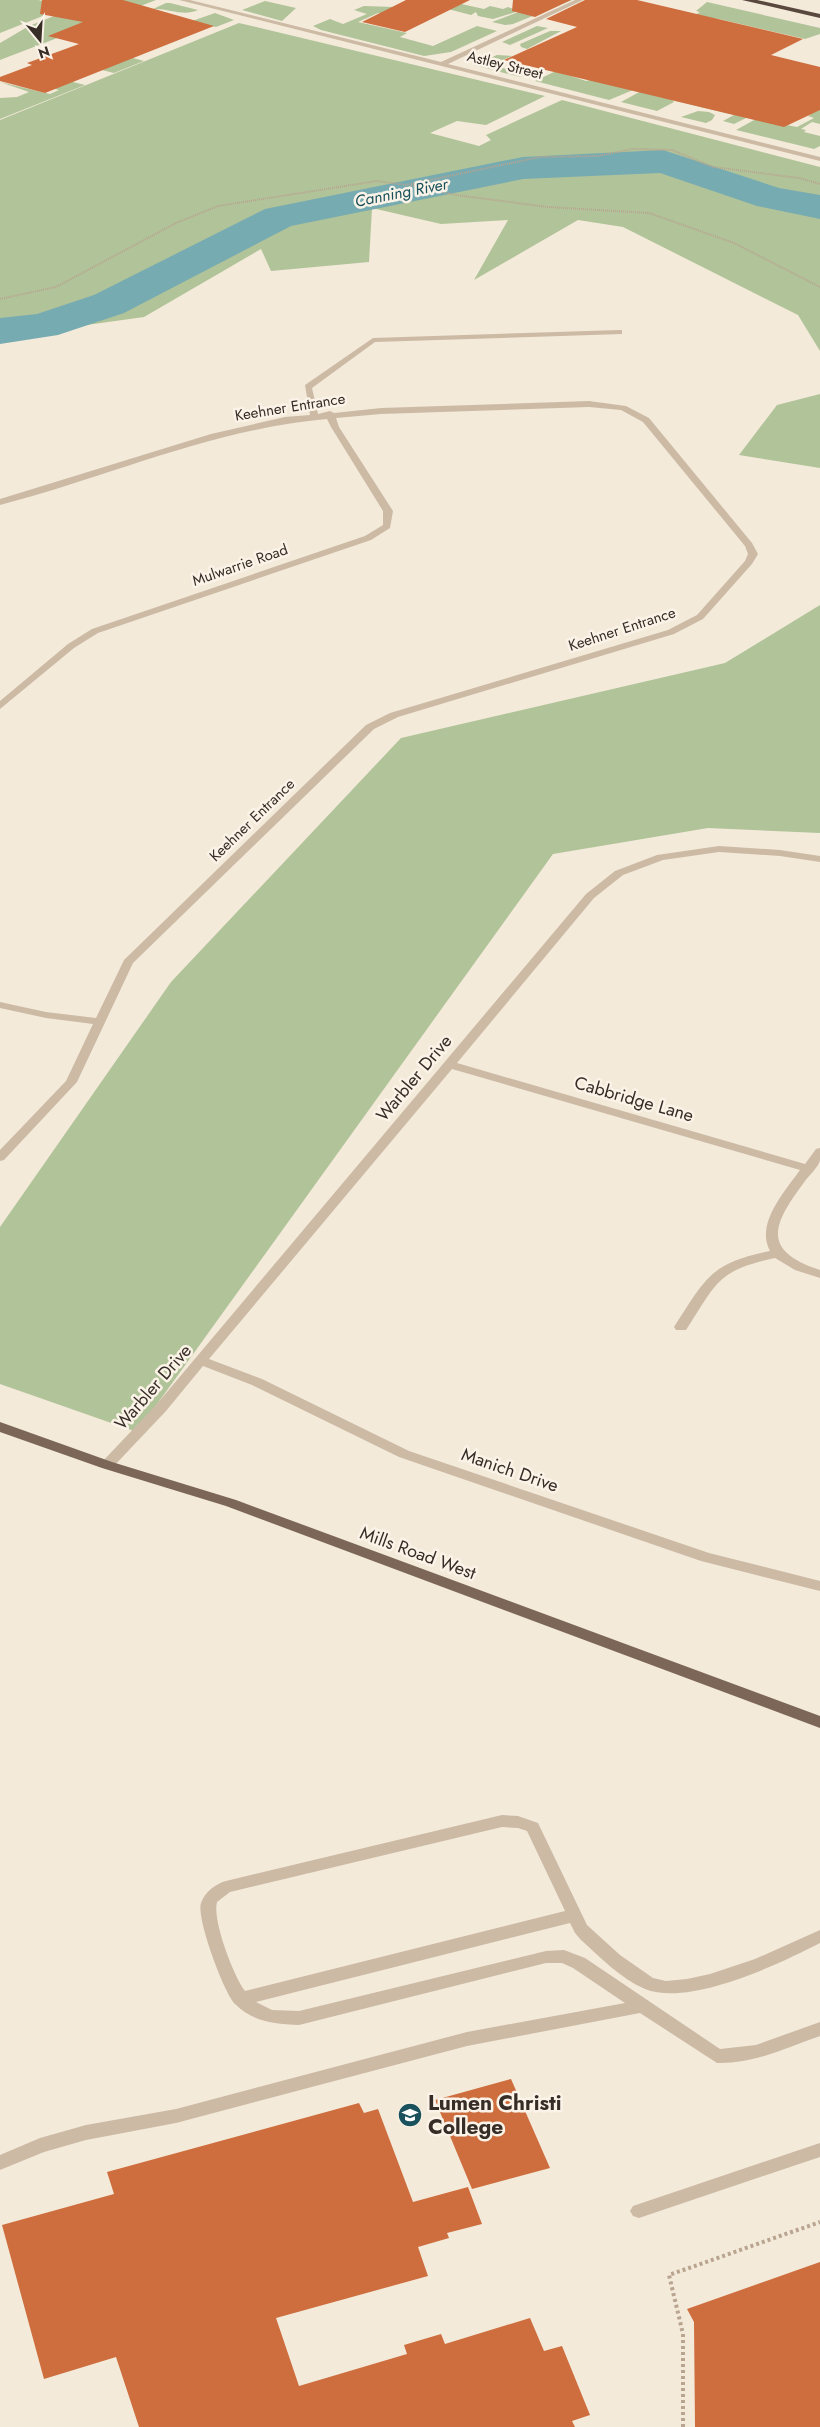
<svg xmlns="http://www.w3.org/2000/svg" width="820" height="2427" viewBox="0 0 820 2427" font-family="Jost,sans-serif">
<style>
.green{fill:#b1c399}
.lines{fill:none;stroke-linecap:round;stroke-linejoin:round}
.river{fill:#77abb2;fill-rule:evenodd}
.building{fill:#ce6d3d}
.path-far1{stroke:#b8a48f;stroke-width:2;stroke-dasharray:1 1;stroke-linecap:butt}
.path{stroke:#b8a48f;stroke-width:4;stroke-dasharray:3 3;stroke-linecap:butt}
.minor{fill:#ccbaa5;fill-rule:evenodd}
.major{fill:#7b6657;fill-rule:evenodd}
.highway{fill:#59483d;fill-rule:evenodd}
.labels{text-anchor:middle;stroke-width:5;stroke-linejoin:round;paint-order:stroke}
.far-street-label{font-size:15px;fill:#372d27;stroke:#fbf3e7}
.far-water-label{font-size:16px;font-style:italic;fill:#19525c;stroke:#fbf3e7}
.street-label{font-size:18px;fill:#372d27;stroke:#fbf3e7}
.near-poi-label{font-size:21px;font-weight:bold;fill:#372d27;stroke:#fbf3e7;text-anchor:start}
</style>
<rect width="100%" height="100%" fill="#f3eada"/>
<!-- green -->
<path class="green" d="M0 0H38L52 3 83 0 0 33Z
M94 0H156L0 60V43L29 26Z
M538 0H572L513 24 505 25 492 22 521 11Z
M265 1 296 8 282 21 242 10Z
M707 2 820 28V34L805 39 719 19 692 17 700 12 696 11Z
M166 3H170L198 10C183 17 169 8 153 9Z
M457 3 484 9 490 6 503 9 508 7 519 11 493 19 478 16 476 12 471 15 444 8Z
M364 6 394 7 392 17 378 13 358 22 407 33 400 37 433 46 477 26 497 31 451 52 424 56 321 30 313 26 330 19 343 24 367 14 354 10Z
M215 13 234 20 216 27 192 21Z
M239 23 545 96 486 125 457 121 430 133 479 146 491 140 486 135 562 100 820 167V351L798 315 623 227 578 220 474 280 508 220 441 224 372 208 369 262 271 271 261 249 144 317 0 337V120Z
M537 26 548 28 510 45 502 42Z
M550 31H561L527 49 521 47 520 44Z
M497 55 512 56 491 65 527 74 520 77 474 65Z
M129 57 144 61 114 73 102 70Z
M556 71 586 81 590 80 633 90 609 100 535 81Z
M65 80 85 85 0 119V98L17 97 29 92 0 82 50 94 59 90 48 87Z
M643 90 820 94V124L812 122 801 129 806 130 804 132 820 136V146L814 149 736 130 756 119 797 127 814 118 808 116 811 114 746 118 734 124 723 121 734 115 672 100 674 102 657 111 621 102Z
M698 111 709 112 715 115 712 120 706 123 681 117Z
M820 394V468L739 455 777 405Z
M820 605V833L708 828 553 854 137 1432 0 1384V1227L171 982 401 738 725 663Z"/>
<g class="lines">
<!-- river -->
<path class="river" d="M663 150 779 188 820 195V219L757 206 660 173 523 179 291 226 124 313 58 335 0 344V318L37 314 94 295 265 209 523 157Z"/>
</g>
<!-- building -->
<path class="building" d="M42 0H123L214 26 45 93 0 81V77L32 65 27 63 79 44 48 36 83 22 40 14Z
M406 0H470L405 32 362 22Z
M513 0H571L535 17 512 11Z
M585 0H637L803 39 771 55 820 67V110L784 127 504 60 577 27 546 19Z
M511 2079 550 2168 472 2189 435 2100Z
M359 2103 364 2113 378 2109 413 2202 468 2187 482 2224 447 2233 449 2238 418 2247 428 2276 276 2318 299 2386 407 2354 404 2345 441 2334 445 2344 530 2318 544 2351 562 2346 590 2415 572 2421 575 2427H139L116 2357 44 2379 2 2225 114 2194 107 2172Z
M820 2262V2427H695L694 2322 687 2309Z"/>
<g class="lines">
<!-- path-far1 -->
<path class="path-far1" d="M411 185 456 195 548 207 649 213 734 243 820 287
M0 299 56 287 176 223 218 206 377 181 406 185 540 157 598 156 632 149 672 150 713 167 799 178 820 184"/>
<!-- path -->
<path class="path" d="M683 2427V2334L669 2275 820 2222"/>
<!-- minor -->
<path class="minor" d="M179 0H190L441 62 575 0H583L448 64 820 157V161Z
M619 330H622V334L375 342 312 388 318 414 330 411 334 413 381 408 589 401 626 406 649 418 752 543 758 554 752 564 703 619 674 634 398 717 374 729 133 963 77 1082 4 1160 0 1161V1150L66 1081 93 1024 46 1018 0 1008V1002L46 1012 96 1018 124 960 366 725 390 713 668 630 697 615 745 561 748 554 745 546 643 422 621 410 589 407 381 414 336 418 339 427 393 511 390 528 371 540 98 633 74 648 0 709V701L68 644 92 629 365 536 383 525V511L331 427 327 419C212 429 111 476 0 505V499L211 434 285 417 310 415 305 385 373 338Z
M719 846 780 850 820 856V862L780 856 719 852 663 860 623 875 594 898 457 1063 805 1164 816 1149 820 1148C820 1152 820 1157 820 1160 818 1168 810 1174 805 1181 774 1223 759 1250 820 1270V1278L795 1270 775 1258C716 1271 717 1283 686 1330H676L674 1327C706 1278 710 1263 770 1251 755 1224 785 1191 800 1170L452 1069 209 1359 262 1379 409 1451 709 1553 820 1581V1591L701 1561 399 1457 252 1385 203 1366 166 1411 112 1468H102L100 1465 102 1462 156 1405 586 894 615 871 657 855Z
M502 1815 518 1816 538 1823 587 1925 620 1955 653 1978 666 1981 687 1979 710 1974 755 1959 820 1930V1943C779 1964 690 2007 645 1989 621 1979 600 1957 581 1940L575 1933 570 1923 256 2002 272 2010 299 2011 546 1951 564 1950 585 1958 720 2049 756 2045 820 2022V2036C786 2048 754 2064 717 2063L640 2013 467 2046 176 2123 86 2140 44 2152 0 2170V2155L40 2138 86 2125 176 2109 467 2032 625 2003 573 1968 562 1963H546L299 2025C273 2023 255 2023 235 2004 224 1993 196 1918 201 1903 205 1892 215 1884 226 1881ZM502 1827 518 1828 527 1831 565 1911 245 1991C234 1977 212 1920 217 1902L230 1892Z
M820 2143V2157L639 2218 633 2216 630 2211 633 2206Z"/>
<!-- major -->
<path class="major" d="M0 1422 112 1462 236 1500 820 1716V1728L226 1506 102 1468 0 1432Z"/>
<!-- highway -->
<path class="highway" d="M742 0H757L820 14V18Z"/>
</g>
<!-- icons -->
<defs>
<g id="school-disc" transform="scale(1.25)"><circle r="9.5" fill="#19525c" stroke="#fbf3e7"/><path d="M0-5L7-2L0 1L-7-2ZM-4 1L0 2.5L4 1V4Q0 6-4 4Z" fill="#fff"/></g>
</defs>
<g fill-rule="evenodd">
<use href="#school-disc" x="410" y="2115"/>
</g>
<g class="labels">
<!-- far-street labels -->
<g class="far-street-label">
<text transform="translate(505 65) rotate(14)" y="5">Astley Street</text>
<text transform="translate(290 407) rotate(-9)" y="5">Keehner Entrance</text>
<text transform="translate(240 565) rotate(-19)" y="5">Mulwarrie Road</text>
<text transform="translate(622 629) rotate(-18)" y="5">Keehner Entrance</text>
<text transform="translate(252 820) rotate(-44)" y="5">Keehner Entrance</text>
</g>
<!-- far-water labels -->
<g class="far-water-label">
<text transform="translate(401 192) rotate(-11)" y="6">Canning River</text>
</g>
<!-- street labels -->
<g class="street-label">
<text transform="translate(414 1078) rotate(-50)" y="6">Warbler Drive</text>
<text transform="translate(634 1099) rotate(16)" y="6">Cabbridge Lane</text>
<text transform="translate(153 1387) rotate(-49)" y="6">Warbler Drive</text>
<text transform="translate(510 1470) rotate(19)" y="6">Manich Drive</text>
<text transform="translate(418 1553) rotate(20)" y="6">Mills Road West</text>
</g>
<!-- near-poi labels -->
<g class="near-poi-label">
<text x="428" y="2110">Lumen Christi<tspan x="428" dy="24">College</tspan></text>
</g>
</g>
<!-- north arrow -->
<g transform="translate(40 40) rotate(162)" stroke="#fbf3e7" stroke-width="4" paint-order="stroke">
<path d="M0-4L9 19L0 12L-9 19Z" fill="#372d27"/>
<text y="-8" font-size="14" font-weight="bold" text-anchor="middle" fill="#372d27">N</text>
</g>
</svg>
